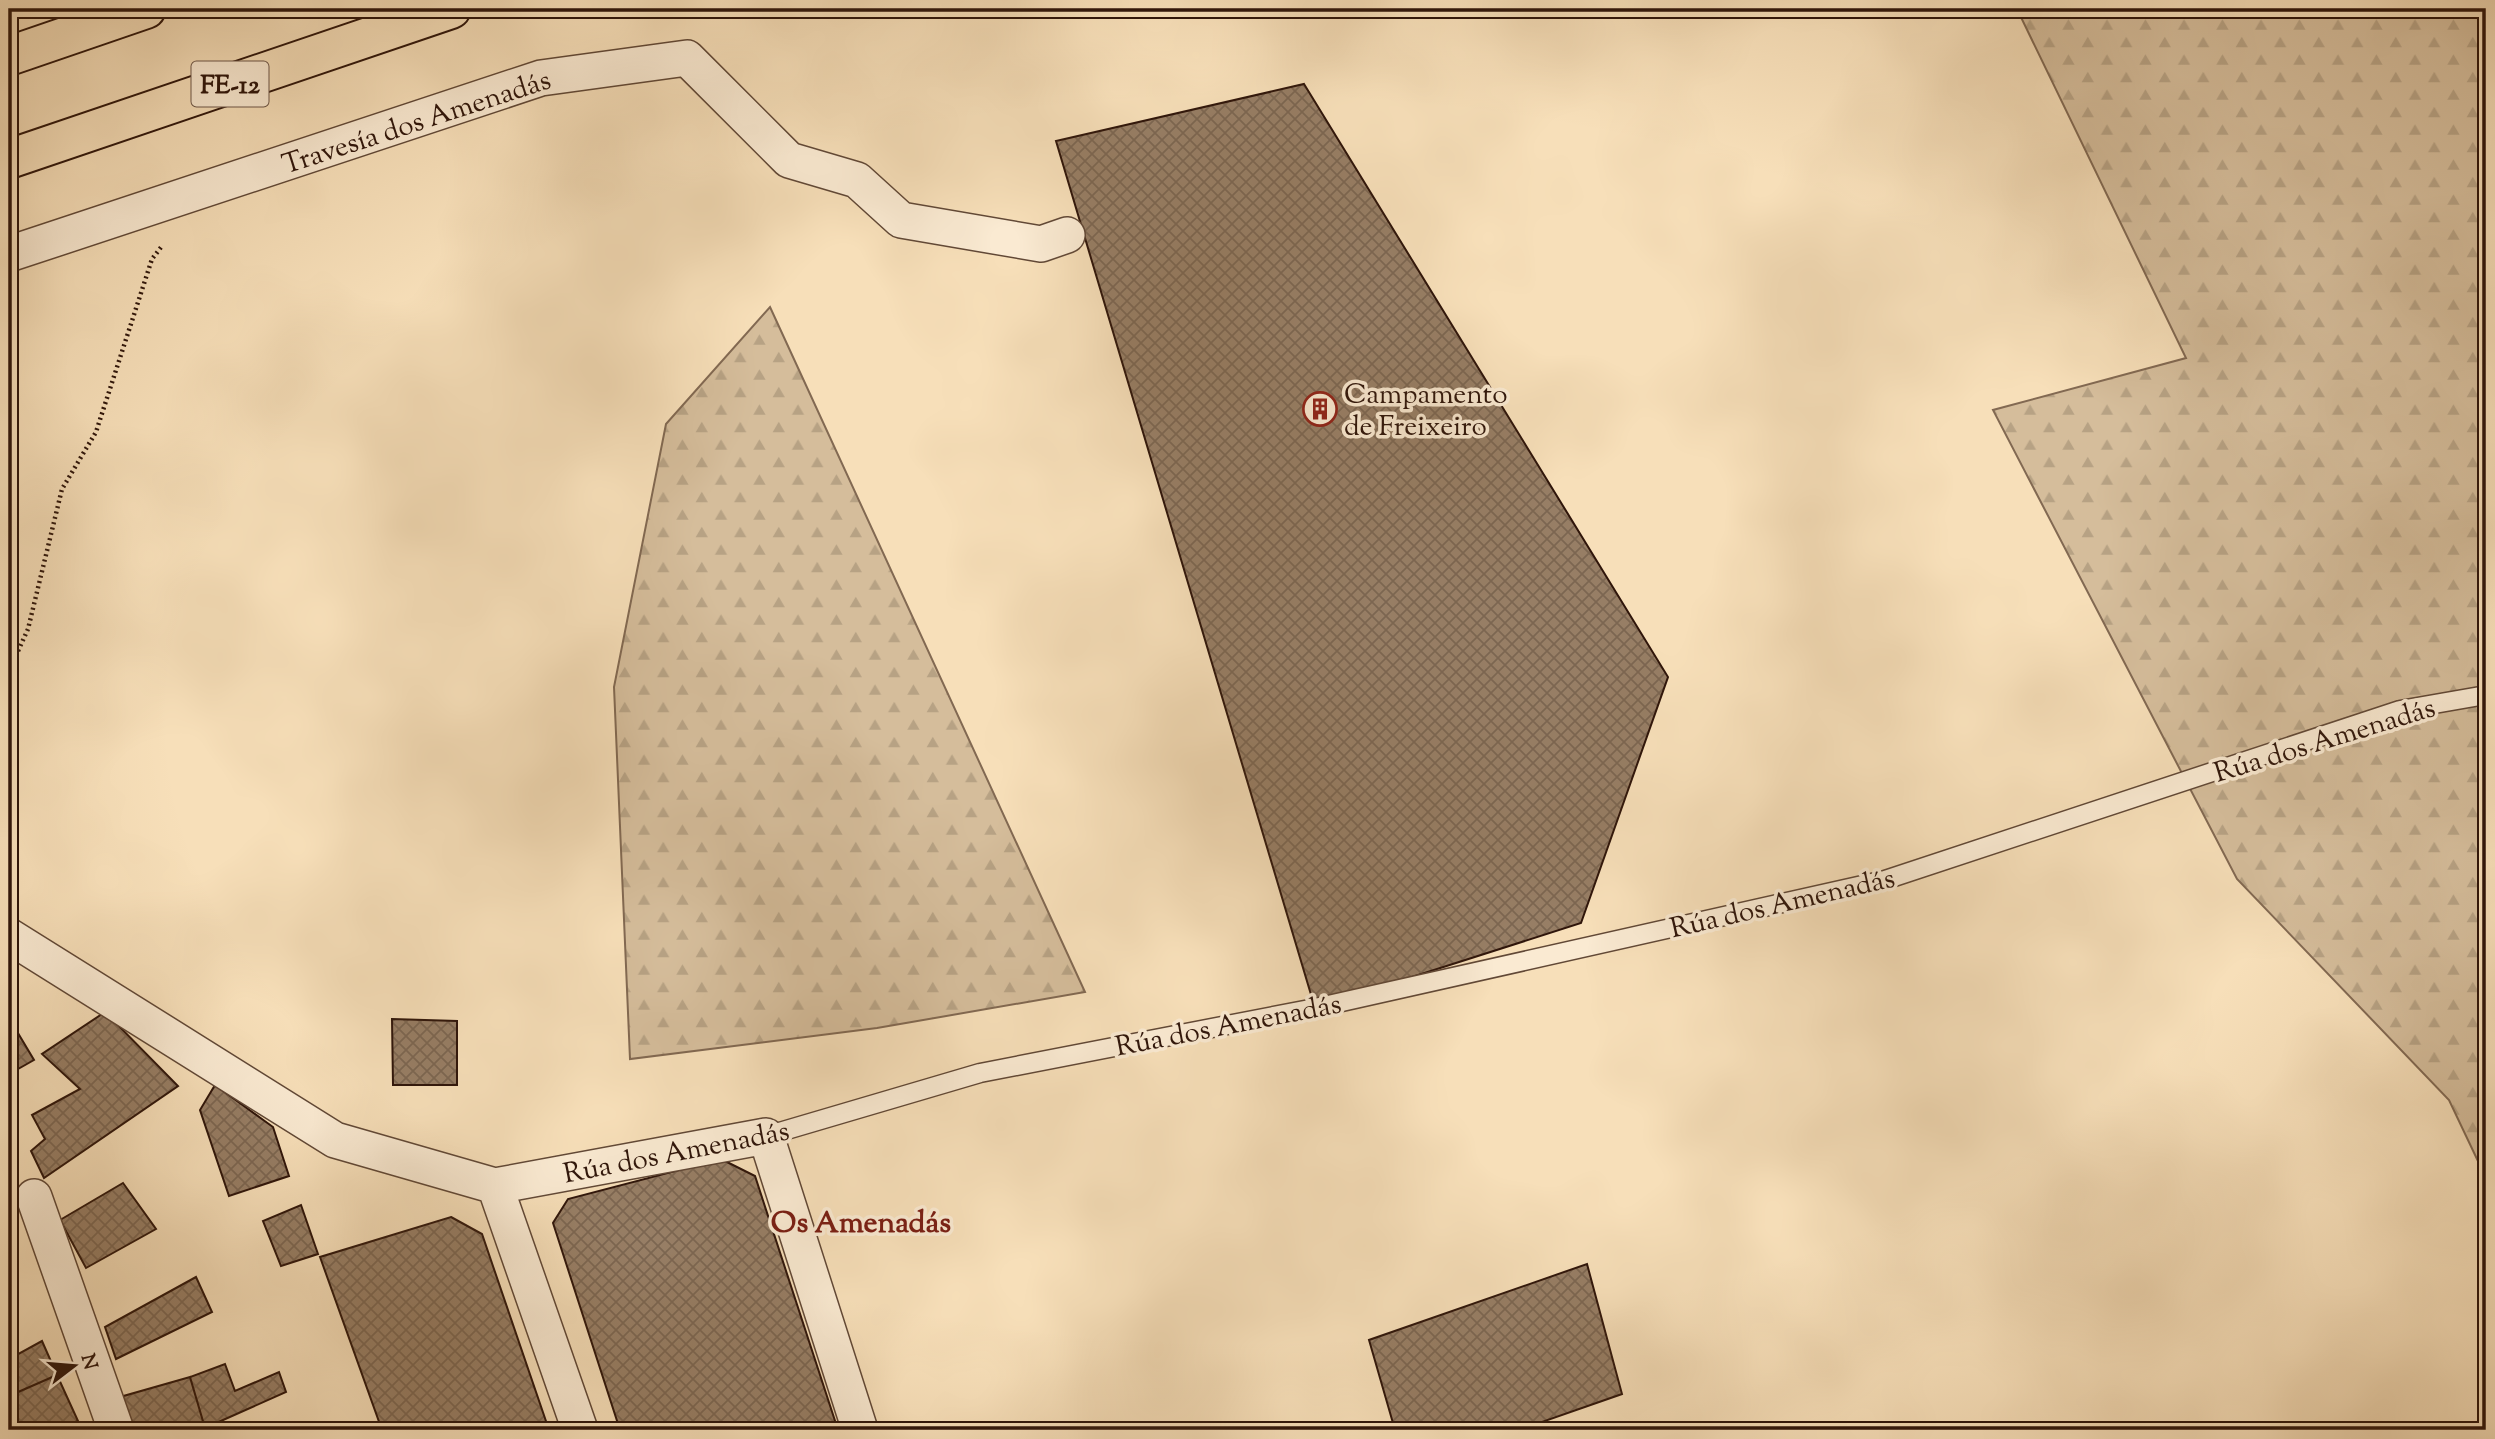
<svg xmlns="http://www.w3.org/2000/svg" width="2495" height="1439" viewBox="0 0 2495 1439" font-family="'Sorts Mill Goudy',serif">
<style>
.forest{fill:url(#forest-firs);stroke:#826952;stroke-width:2}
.building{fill:url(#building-cross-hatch);stroke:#2f150a;stroke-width:2}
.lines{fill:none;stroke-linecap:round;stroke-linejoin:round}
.lane-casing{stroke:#614836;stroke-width:21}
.street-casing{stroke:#614836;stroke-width:38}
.highway-casing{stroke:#2f150a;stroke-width:42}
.path{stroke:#2f150a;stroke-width:4.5;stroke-dasharray:2 3.5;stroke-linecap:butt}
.lane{stroke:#faead2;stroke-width:18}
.street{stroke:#faead2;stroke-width:35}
.highway{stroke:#f7dfb9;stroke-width:38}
.labels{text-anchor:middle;stroke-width:7;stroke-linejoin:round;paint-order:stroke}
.shield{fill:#faead2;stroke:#6c5546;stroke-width:2}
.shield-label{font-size:26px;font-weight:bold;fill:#2f150a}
.street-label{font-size:28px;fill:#2f150a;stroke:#faead2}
.poi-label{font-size:28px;fill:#2f150a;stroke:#faead2;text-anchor:start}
.neighbourhood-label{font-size:30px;font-weight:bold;fill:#7a1f14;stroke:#faead2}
</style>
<defs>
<pattern id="forest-firs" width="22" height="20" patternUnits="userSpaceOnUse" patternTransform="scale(1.75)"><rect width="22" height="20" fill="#d5bd9b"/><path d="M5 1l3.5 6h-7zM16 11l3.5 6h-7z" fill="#b7a284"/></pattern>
<pattern id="building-cross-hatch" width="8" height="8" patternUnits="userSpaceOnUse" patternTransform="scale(1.75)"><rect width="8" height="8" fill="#977e65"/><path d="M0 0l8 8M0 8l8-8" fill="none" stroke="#7c6651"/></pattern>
</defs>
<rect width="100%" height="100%" fill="#f7dfb9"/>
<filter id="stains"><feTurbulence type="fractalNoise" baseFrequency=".00286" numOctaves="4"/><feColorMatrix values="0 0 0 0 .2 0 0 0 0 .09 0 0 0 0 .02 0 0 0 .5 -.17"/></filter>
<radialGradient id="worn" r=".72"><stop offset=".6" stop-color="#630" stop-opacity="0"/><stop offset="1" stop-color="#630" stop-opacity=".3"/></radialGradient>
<!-- forest -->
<path class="forest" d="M2017 9H2486V1178L2449 1100 2237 879 1993 410 2186 358Z
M770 307 1085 992 877 1028 630 1059 614 687 666 424Z"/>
<!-- building -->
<path class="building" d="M1304 84 1668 677 1581 923 1315 1008 1056 141Z
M105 1012 178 1086 44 1178 31 1151 45 1139 32 1115 80 1089 42 1054Z
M9 1018 34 1060 9 1074Z
M392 1019 457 1021V1085H393Z
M215 1085 273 1127 289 1176 229 1196 200 1110Z
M721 1159 755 1176 838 1430H620L553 1223 568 1199Z
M123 1183 156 1229 86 1268 60 1220Z
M301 1205 318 1254 281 1266 263 1221Z
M451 1217 482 1234 549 1430H382L320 1257Z
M1587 1264 1622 1394 1519 1430H1395L1369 1340Z
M196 1277 212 1312 116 1359 105 1327Z
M42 1341 57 1375 9 1396V1359Z
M225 1364 235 1391 279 1372 286 1392 205 1428 190 1377Z
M57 1375 78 1421 54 1430H9V1396Z
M190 1377 205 1428 195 1430H134L120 1397Z"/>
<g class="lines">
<!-- lane casing -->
<g class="lane-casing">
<path id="lane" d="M766 1136 980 1073 1315 1008 1885 880 2400 710 2486 695"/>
</g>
<!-- street casing -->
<g class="street-casing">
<path id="street" d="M9 254 541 78 687 58 789 160 857 180 901 220 1041 244 1067 235
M9 936 335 1140 495 1186 766 1136 860 1430
M495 1186 580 1430
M34 1197 116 1430"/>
</g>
<!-- highway casing -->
<g class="highway-casing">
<path id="highway" d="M9 56 146 9
M9 159 451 9"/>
</g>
<!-- path -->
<path class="path" d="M9 671 28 629 62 489 96 432 152 259 162 246"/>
<!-- lane -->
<use href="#lane" class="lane"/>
<!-- street -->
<use href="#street" class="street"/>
<!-- highway -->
<use href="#highway" class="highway"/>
</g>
<!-- icons -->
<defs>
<g id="building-ring" transform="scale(1.75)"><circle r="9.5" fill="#faead2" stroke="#8f2418" stroke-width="1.5"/><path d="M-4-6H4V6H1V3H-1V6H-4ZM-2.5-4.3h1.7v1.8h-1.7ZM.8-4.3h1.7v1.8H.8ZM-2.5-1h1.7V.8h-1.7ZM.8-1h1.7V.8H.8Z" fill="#8f2418"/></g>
</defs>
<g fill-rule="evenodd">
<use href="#building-ring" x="1320" y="409"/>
</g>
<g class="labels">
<!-- shield labels -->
<rect class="shield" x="191.5" y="61.5" width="77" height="45" rx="5"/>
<g class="shield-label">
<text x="230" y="93">FE-12</text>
</g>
<!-- street labels -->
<g class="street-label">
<text transform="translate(416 121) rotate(-18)" y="10">Travesía dos Amenadás</text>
<text transform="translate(2324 739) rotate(-17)" y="10">Rúa dos Amenadás</text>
<text transform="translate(1782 902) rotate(-13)" y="10">Rúa dos Amenadás</text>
<text transform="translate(1228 1024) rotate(-11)" y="10">Rúa dos Amenadás</text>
<text transform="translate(676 1151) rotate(-11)" y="10">Rúa dos Amenadás</text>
</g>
<!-- poi labels -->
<g class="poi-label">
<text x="1344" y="403">Campamento<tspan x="1344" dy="32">de Freixeiro</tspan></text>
</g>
<!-- neighbourhood labels -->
<g class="neighbourhood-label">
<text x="861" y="1232">Os Amenadás</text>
</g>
</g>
<!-- margin -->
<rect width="2495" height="1439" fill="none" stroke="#f7dfb9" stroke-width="35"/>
<rect x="10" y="10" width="2474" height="1418" fill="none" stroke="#2f150a" stroke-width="3.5"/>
<rect x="18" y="18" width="2460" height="1404" fill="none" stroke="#2f150a" stroke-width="2"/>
<!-- north arrow -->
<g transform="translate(74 1366) rotate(74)" stroke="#faead2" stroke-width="5" paint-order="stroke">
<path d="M0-5L12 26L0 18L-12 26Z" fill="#2f150a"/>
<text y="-10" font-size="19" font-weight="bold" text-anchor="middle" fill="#2f150a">N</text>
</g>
<rect width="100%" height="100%" filter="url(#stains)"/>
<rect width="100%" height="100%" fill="url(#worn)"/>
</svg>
